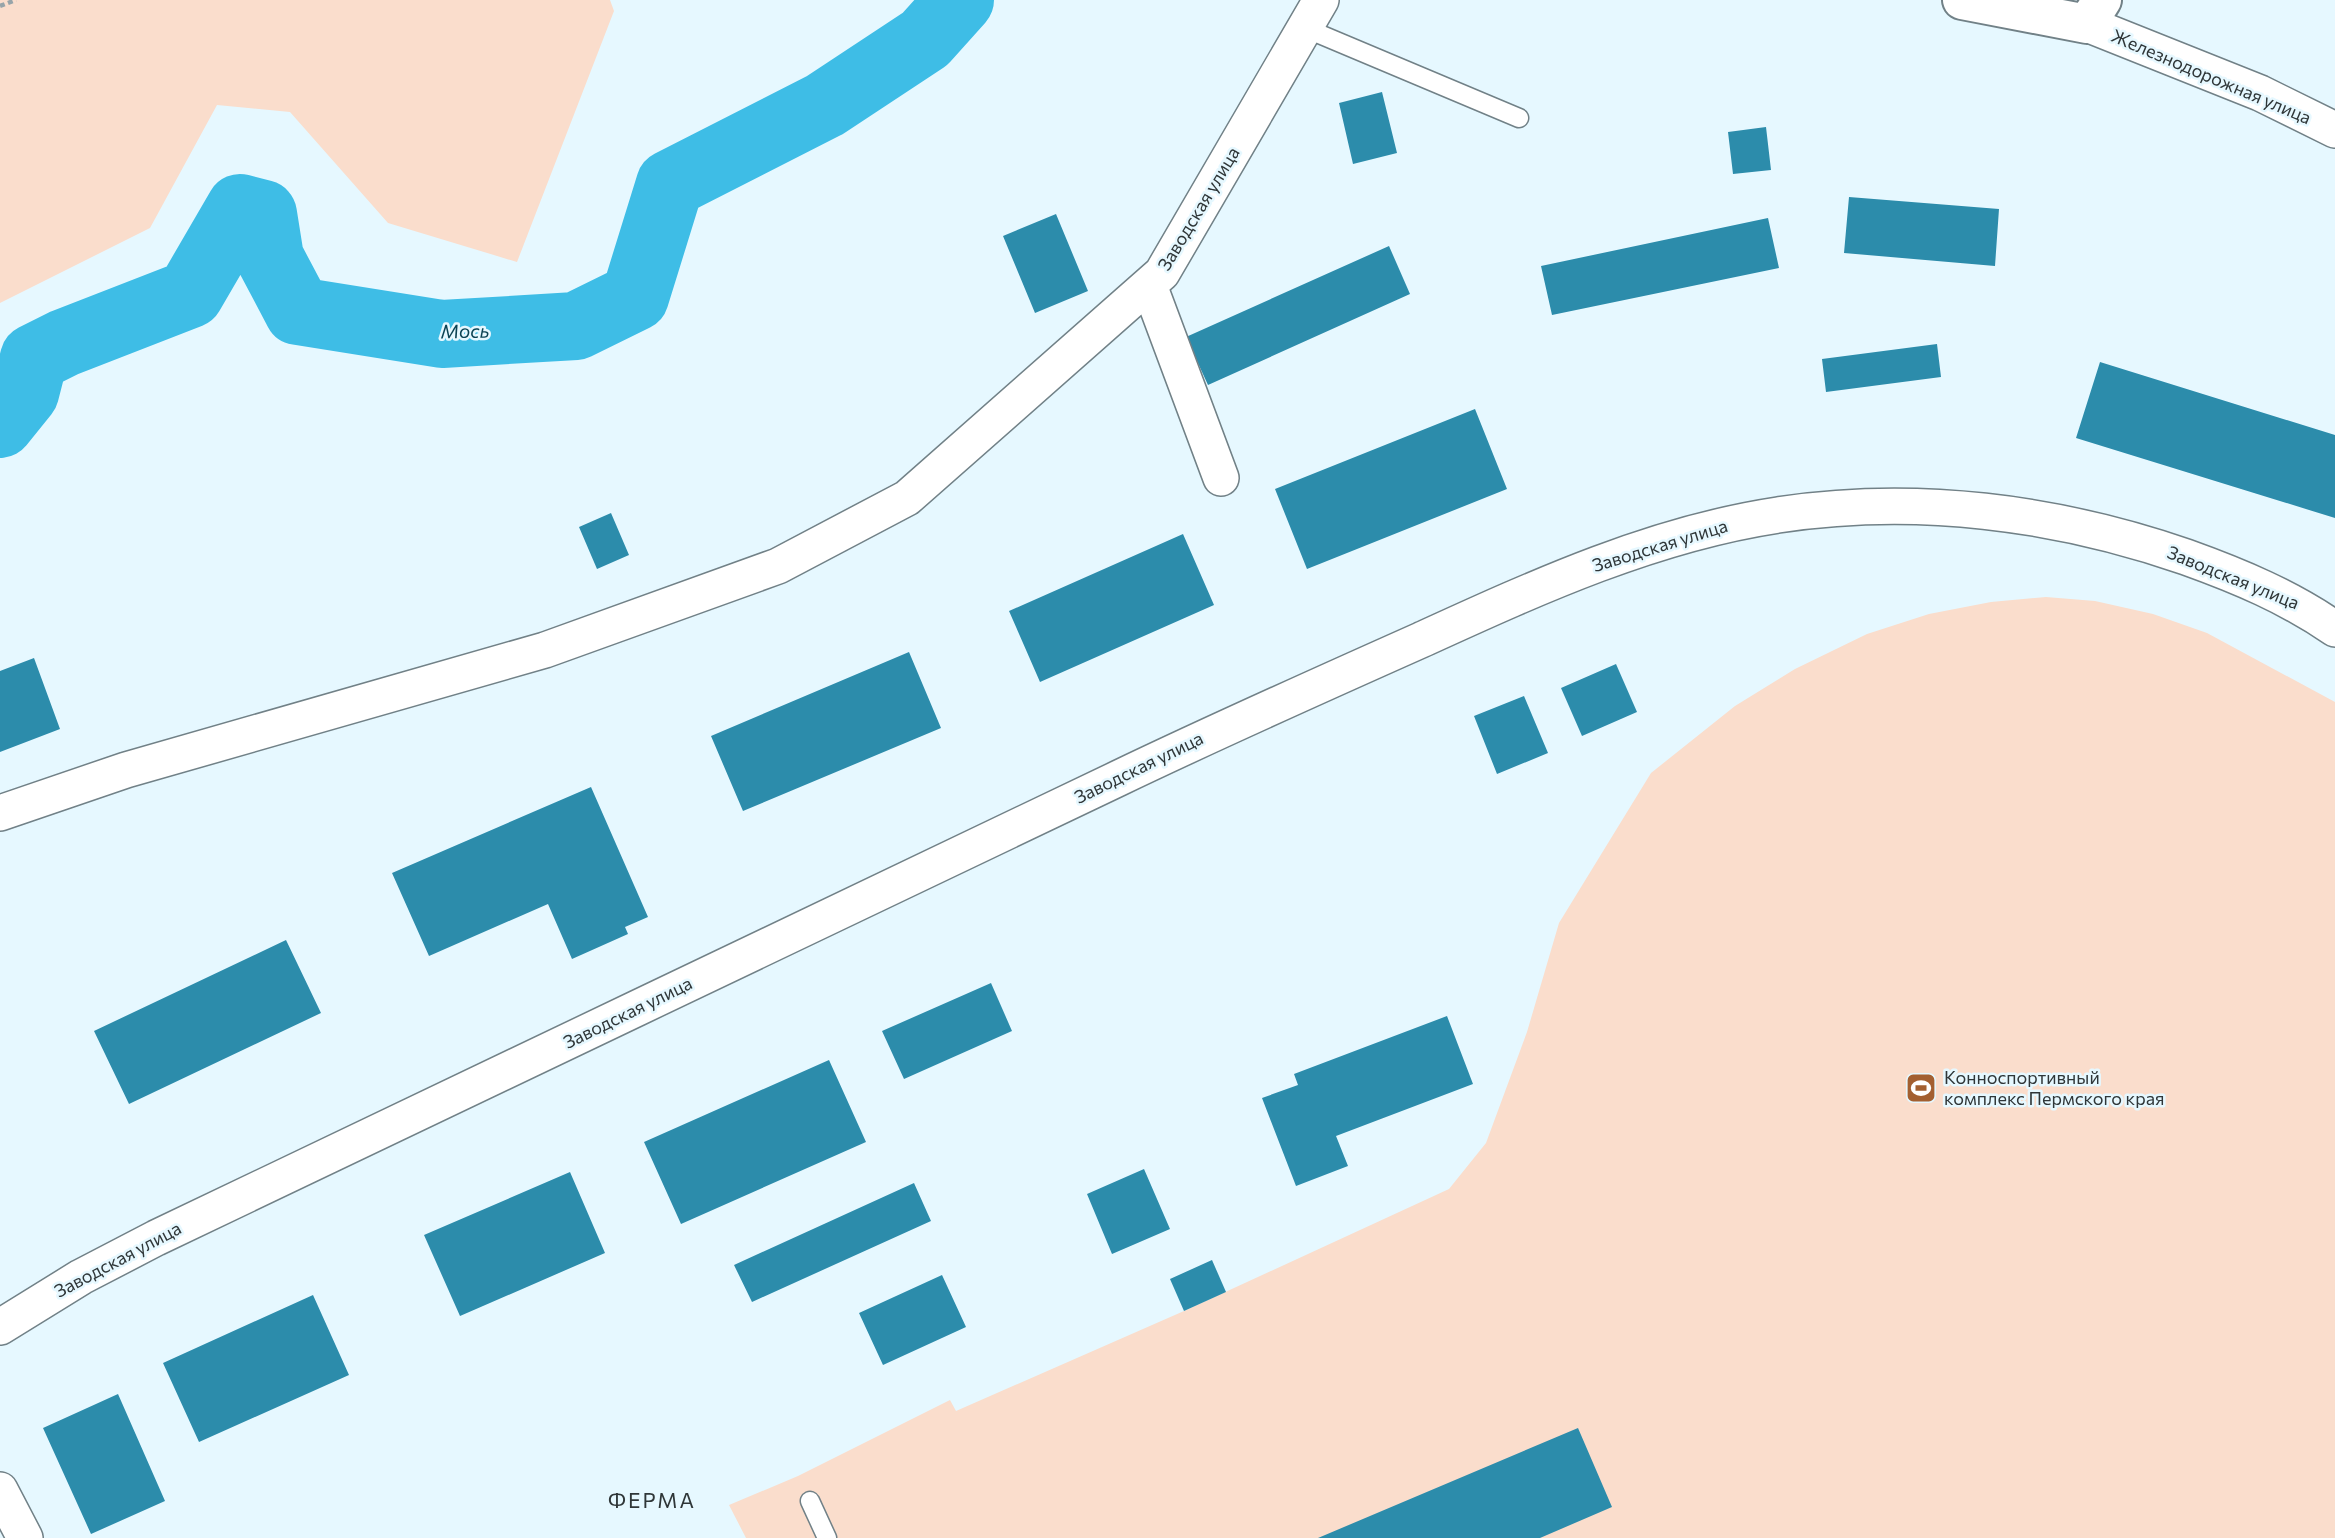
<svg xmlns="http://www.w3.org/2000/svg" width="2335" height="1538" viewBox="0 0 2335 1538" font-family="Commissioner,sans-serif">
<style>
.green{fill:#faddcc}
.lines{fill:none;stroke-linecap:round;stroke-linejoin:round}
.river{stroke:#3ebde6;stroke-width:68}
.building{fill:#2c8cab}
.service-casing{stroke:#718187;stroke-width:21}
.minor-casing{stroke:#718187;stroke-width:38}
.tertiary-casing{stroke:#718187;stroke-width:42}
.path{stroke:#97a4a9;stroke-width:4.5;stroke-dasharray:5 3.5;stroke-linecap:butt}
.service{stroke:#fff;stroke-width:18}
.minor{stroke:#fff;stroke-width:35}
.tertiary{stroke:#fff;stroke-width:38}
.labels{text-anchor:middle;stroke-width:5;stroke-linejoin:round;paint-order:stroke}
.street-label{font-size:18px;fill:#2f3638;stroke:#e6f8ff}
.poi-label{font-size:18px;fill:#2f3638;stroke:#e6f8ff;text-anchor:start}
.water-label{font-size:19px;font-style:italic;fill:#0c4354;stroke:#e6f8ff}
.quarter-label{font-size:21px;letter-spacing:2px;fill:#2f3638;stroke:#e6f8ff}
</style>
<rect width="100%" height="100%" fill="#e6f8ff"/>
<!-- green -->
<path class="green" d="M0 0H610L614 11 517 262 388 223 290 112 217 105 150 228 0 303Z
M2046 597 2095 601 2153 614 2207 633 2335 702V1538H746L729 1505 798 1476 950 1400 956 1411 1184 1311 1449 1189 1486 1143 1527 1032 1559 923 1651 773 1735 706 1795 669 1867 634 1929 614 1991 602Z"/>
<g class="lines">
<!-- river -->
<path class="river" d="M0 424 25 393 34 358 64 343 190 294 240 208 263 214 270 258 298 311 442 334 576 326 635 297 670 184 825 105 925 39 960 0"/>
</g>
<!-- building -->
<path class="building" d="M1382 92 1397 153 1353 164 1339 103Z
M1766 127 1771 170 1733 174 1728 132Z
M1849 197 1999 209 1995 266 1844 253Z
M1056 214 1088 291 1035 313 1003 236Z
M1768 218 1779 268 1552 315 1541 266Z
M1389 246 1410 294 1208 385 1186 337Z
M1937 344 1941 377 1826 392 1822 359Z
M2100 362 2335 435V518L2076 438Z
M1475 409 1507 489 1307 569 1275 489Z
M611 513 629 555 597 569 579 527Z
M1183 534 1214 605 1040 682 1009 611Z
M909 652 941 728 743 811 711 736Z
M34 658 60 729 0 752V671Z
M1616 664 1637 712 1582 736 1561 688Z
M1524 696 1548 753 1497 774 1474 716Z
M591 787 648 917 625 927 628 934 572 959 548 904 429 956 392 873Z
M286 940 321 1013 129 1104 94 1031Z
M991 983 1012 1031 904 1079 882 1031Z
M1447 1016 1473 1084 1336 1136 1348 1166 1296 1186 1262 1098 1298 1085 1294 1074Z
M829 1060 866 1142 681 1224 644 1142Z
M1144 1169 1170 1229 1112 1254 1087 1194Z
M570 1172 605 1253 460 1316 424 1235Z
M914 1183 931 1221 752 1302 734 1265Z
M1212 1260 1226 1292 1184 1311 1170 1279Z
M942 1275 966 1327 883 1365 859 1313Z
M313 1295 349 1375 199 1442 163 1363Z
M118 1394 165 1501 91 1534 43 1428Z
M1578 1428 1612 1507 1540 1538H1318Z"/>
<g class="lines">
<!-- service casing -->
<g class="service-casing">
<path id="service" d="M1305 28 1519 118
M810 1501 827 1538"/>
</g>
<!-- minor casing -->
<g class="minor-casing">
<path id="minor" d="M2087 24 2260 93 2335 130
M1149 285 1221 478
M0 813 126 770 545 650 778 566 907 498 1162 273 1321 0
M0 1327 81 1277 156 1238C477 1085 798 931 1119 778 1219 730 1320 685 1421 640 1535 588 1652 534 1778 515 1915 494 2056 512 2186 557 2239 576 2289 597 2335 629
M0 1490 25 1538"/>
</g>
<!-- tertiary casing -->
<g class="tertiary-casing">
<path id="tertiary" d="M1962 0 2087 24 2102 0"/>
</g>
<!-- path -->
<path class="path" d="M0 6 16 0"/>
<!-- service -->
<use href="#service" class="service"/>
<!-- minor -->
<use href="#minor" class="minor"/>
<!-- tertiary -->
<use href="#tertiary" class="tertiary"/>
</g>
<!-- icons -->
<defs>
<g id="stadium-square" transform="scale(1.575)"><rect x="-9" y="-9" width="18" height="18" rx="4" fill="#a35f30" stroke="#e6f8ff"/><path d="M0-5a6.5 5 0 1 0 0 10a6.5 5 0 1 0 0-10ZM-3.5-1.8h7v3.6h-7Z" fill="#fff"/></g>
</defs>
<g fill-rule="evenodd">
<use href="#stadium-square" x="1921" y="1088"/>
</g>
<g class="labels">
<!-- street labels -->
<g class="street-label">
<text transform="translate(2211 77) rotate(23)" y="6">Железнодорожная улица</text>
<text transform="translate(1199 209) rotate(-59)" y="6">Заводская улица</text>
<text transform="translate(1660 546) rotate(-17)" y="6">Заводская улица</text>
<text transform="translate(2233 578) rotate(22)" y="6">Заводская улица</text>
<text transform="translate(1139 768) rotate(-26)" y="6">Заводская улица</text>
<text transform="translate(628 1013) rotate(-26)" y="6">Заводская улица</text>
<text transform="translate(118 1260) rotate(-28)" y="6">Заводская улица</text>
</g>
<!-- poi labels -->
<g class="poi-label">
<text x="1944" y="1084">Конноспортивный<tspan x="1944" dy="21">комплекс Пермского края</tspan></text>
</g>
<!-- water labels -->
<g class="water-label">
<text transform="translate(465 331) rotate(-1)" y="7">Мось</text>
</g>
<!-- quarter labels -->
<g class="quarter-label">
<text x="652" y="1508">ФЕРМА</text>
</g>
</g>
</svg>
